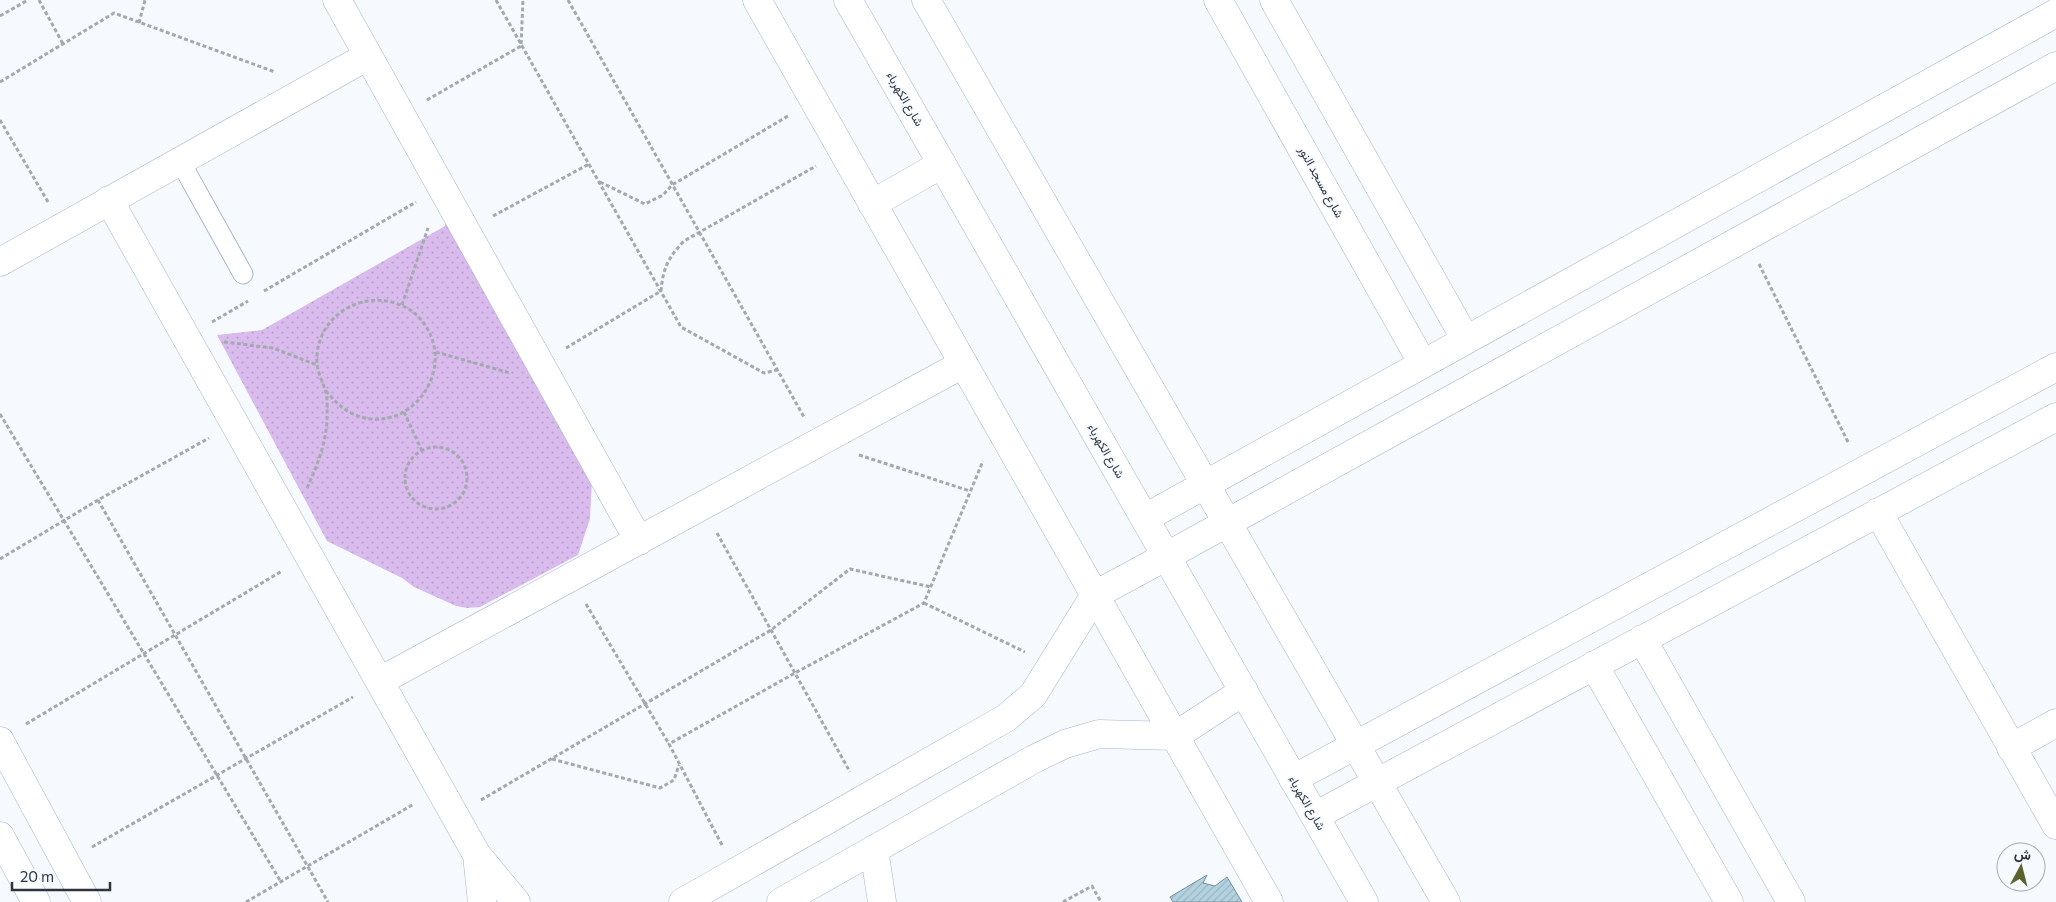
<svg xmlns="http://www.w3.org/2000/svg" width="2056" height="902" viewBox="0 0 2056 902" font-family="Commissioner,Vazirmatn,sans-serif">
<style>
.grass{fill:url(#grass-dots)}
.building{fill:url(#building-hatch);stroke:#74929f}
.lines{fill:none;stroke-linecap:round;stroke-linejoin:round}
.service-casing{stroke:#a3b4cc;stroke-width:21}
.minor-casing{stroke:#a3b4cc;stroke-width:29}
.tertiary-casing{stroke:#a3b4cc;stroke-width:29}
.path{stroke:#a4a9b0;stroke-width:3;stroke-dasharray:4 2.5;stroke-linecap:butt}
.service{stroke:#fff;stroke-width:19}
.minor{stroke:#fff;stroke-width:28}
.tertiary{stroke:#fff;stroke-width:28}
.labels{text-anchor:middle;stroke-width:4;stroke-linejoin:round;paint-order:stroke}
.street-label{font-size:12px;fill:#2d343e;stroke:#f6faff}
</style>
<defs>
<pattern id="grass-dots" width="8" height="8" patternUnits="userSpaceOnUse" patternTransform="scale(1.25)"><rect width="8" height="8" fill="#dabbed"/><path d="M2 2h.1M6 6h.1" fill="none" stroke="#bba1cc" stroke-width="1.8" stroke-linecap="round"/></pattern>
<pattern id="building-hatch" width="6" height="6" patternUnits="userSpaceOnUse" patternTransform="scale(1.25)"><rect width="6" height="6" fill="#b3d2e0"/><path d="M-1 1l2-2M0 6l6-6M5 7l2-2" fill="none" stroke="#9ab5c1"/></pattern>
</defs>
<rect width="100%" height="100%" fill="#f6faff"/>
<!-- grass -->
<path class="grass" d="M446 195 592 480 590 519 578 555 480 607 467 608 456 606 414 587 402 578 327 541 217 335 262 330 445 226Z"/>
<!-- building -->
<path class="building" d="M1207 875 1203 883 1215 886 1227 877 1242 902H1173L1170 897Z"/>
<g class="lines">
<!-- service casing -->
<g class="service-casing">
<path id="service" d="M180 161 243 274"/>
</g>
<!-- minor casing -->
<g class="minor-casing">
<path id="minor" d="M337 0 639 541
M926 0 1446 902
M1218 0 1423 364
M1274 0 1466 340
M109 200 477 855 516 902
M0 262 368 56
M1878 512 2056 825
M1145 518 2056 13
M1167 556 2056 66
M1642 639 1791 902
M1594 665 1729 902
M380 681 963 364
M0 741 87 902
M2011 748 2056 723
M1293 779 2056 367
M1315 816 2056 417
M0 836 36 902
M874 849 882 902
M477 855 482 902
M683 902 1006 718 1033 695 1095 595
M781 902 1034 759 1065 744 1099 734 1175 736"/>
</g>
<!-- tertiary casing -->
<g class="tertiary-casing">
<path id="tertiary" d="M757 0 1269 902
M848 0 1364 902
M872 204 942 164
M1095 595 1167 556
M1175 736 1244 691"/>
</g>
<!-- path -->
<path class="path" d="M39 0 63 44
M496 0 681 327 764 373 777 370
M568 0 804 417
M0 16 28 0
M139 23 145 0
M0 82 114 13 275 72
M427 100 521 46 523 0
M0 120 48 202
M600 182 645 204 663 195 672 185 788 116
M493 216 589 164
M1759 264 1849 444
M264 291 416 202
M402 305 428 228
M212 322 248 301
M224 342 273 348 317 365
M566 348 661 291C663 268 668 258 684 241L816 166
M436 352 510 373
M404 412 422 451
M0 414 281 882
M405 478a31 31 0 1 1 62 0a31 31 0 1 1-62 0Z
M859 455 970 491
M307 488C317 466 326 444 327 419 327 410 328 398 325 389 322 381 318 373 317 364 314 321 355 291 395 303 408 307 418 314 425 325 458 374 405 440 351 413 340 407 333 399 326 391
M98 500 328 902
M717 533 850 772
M0 559 98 500 209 438
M924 603 1025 652
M586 604 669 744
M26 724 282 571
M552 759 660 788 674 780 679 765
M481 800 771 630 850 569 931 587
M722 845 669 744 795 673 924 603 983 461
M92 847 353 697
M246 902 414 804
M1063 902 1092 886 1101 902"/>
<!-- service -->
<use href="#service" class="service"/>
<!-- minor -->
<use href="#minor" class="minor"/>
<!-- tertiary -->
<use href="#tertiary" class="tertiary"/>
</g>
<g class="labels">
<!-- street labels -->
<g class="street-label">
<text transform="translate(905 99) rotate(60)" y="4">شارع الكهرباء</text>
<text transform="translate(1321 182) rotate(61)" y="4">شارع مسجد النور</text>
<text transform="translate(1106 451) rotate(60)" y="4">شارع الكهرباء</text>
<text transform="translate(1307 803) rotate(60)" y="4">شارع الكهرباء</text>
</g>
</g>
<!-- north arrow -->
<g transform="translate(2021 867) rotate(7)"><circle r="24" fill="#f6faff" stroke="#a6abb2"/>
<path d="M0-4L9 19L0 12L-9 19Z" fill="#5c612e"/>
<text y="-8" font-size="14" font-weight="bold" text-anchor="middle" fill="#2d343e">ش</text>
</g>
<!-- scale -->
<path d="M12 882v8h98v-8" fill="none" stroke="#2d343e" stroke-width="2.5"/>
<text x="20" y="882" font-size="15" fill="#2d343e" stroke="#f6faff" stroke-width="4" paint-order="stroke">20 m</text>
</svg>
